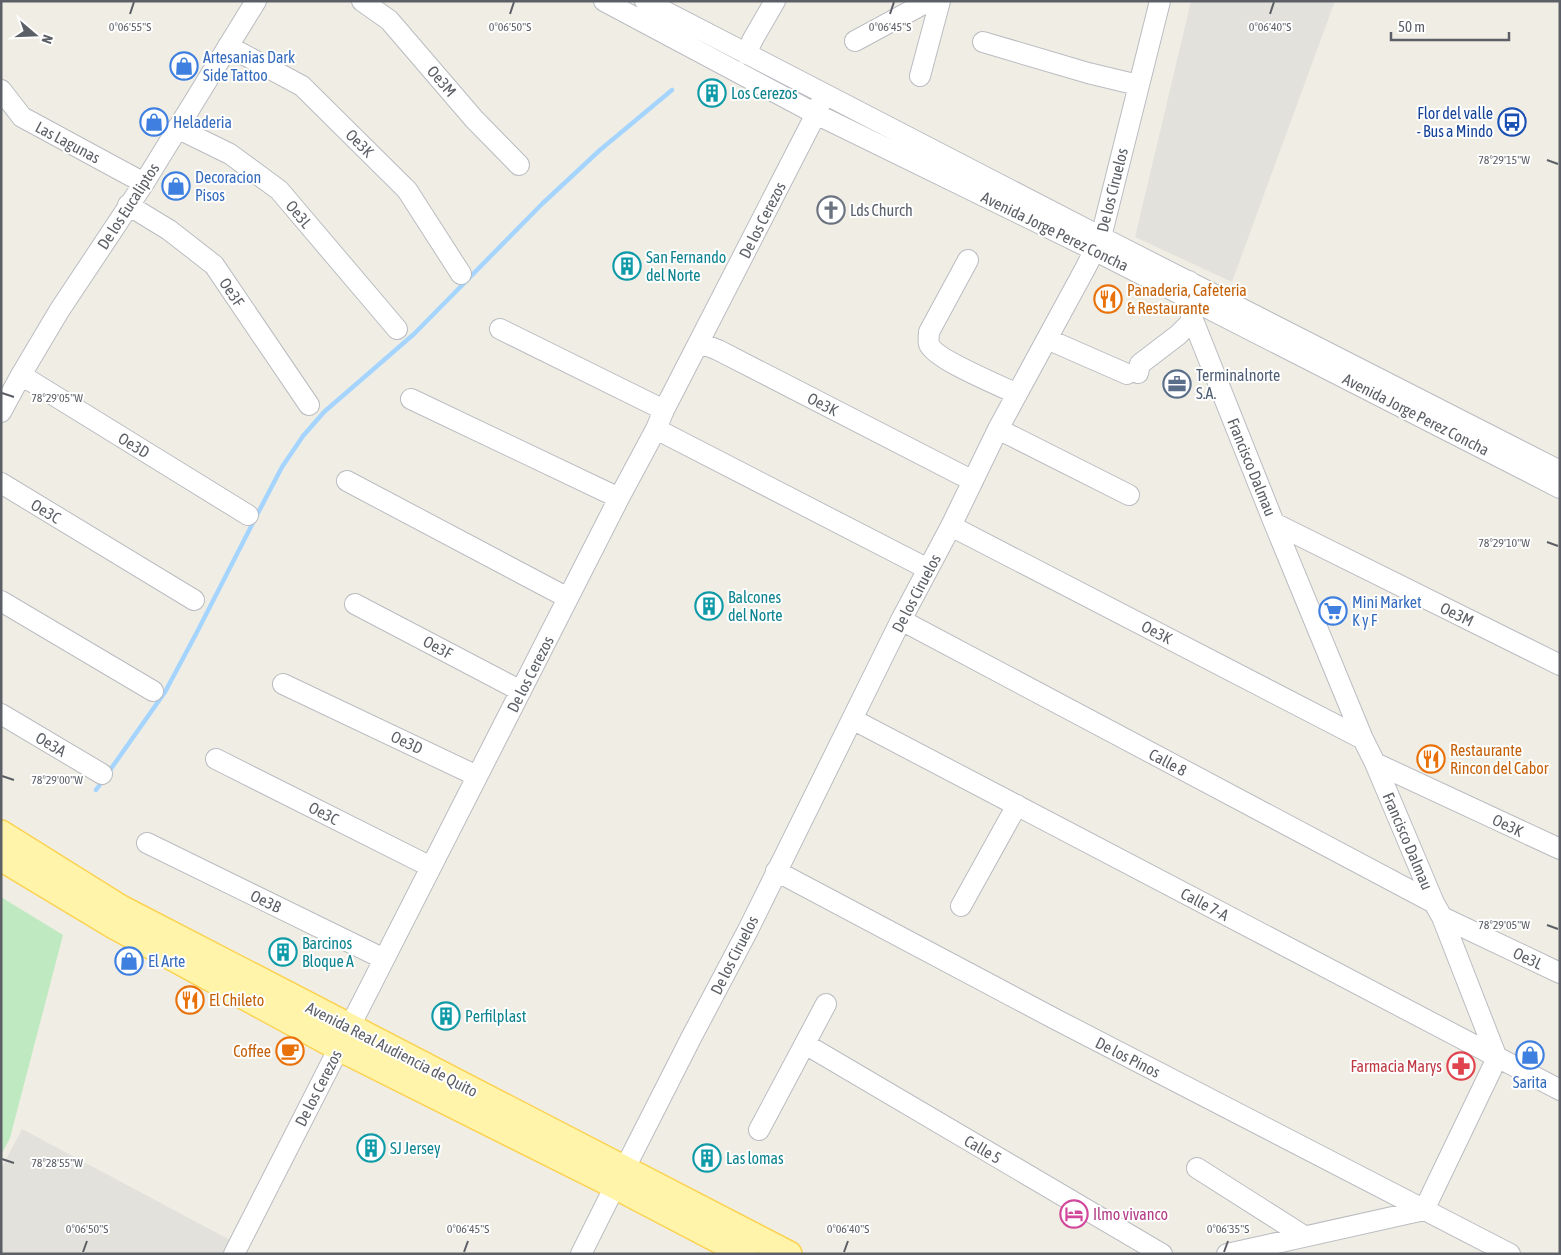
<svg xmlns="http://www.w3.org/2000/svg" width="1561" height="1255" viewBox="0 0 1561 1255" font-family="'Asap Condensed',sans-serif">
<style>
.industrial{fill:#e3e1dc}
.green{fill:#bfe9c0}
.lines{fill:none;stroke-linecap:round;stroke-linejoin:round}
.stream{stroke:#a5d5ff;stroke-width:4.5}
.minor-casing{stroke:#b9bcc1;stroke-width:22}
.major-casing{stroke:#fcd251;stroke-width:28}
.minor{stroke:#fff;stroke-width:20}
.major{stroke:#fff4aa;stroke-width:25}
.ticks{fill:none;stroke:#5c6066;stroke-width:2}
.labels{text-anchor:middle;stroke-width:4;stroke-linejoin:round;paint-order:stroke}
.shop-label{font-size:16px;fill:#366cbe;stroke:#fff;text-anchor:start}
.street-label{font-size:16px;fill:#5c6066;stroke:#fff}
.culture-label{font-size:16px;fill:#0d838f;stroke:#fff;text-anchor:start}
.transit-label{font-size:16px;fill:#164399;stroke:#fff;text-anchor:end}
.worship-label{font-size:16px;fill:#5b616d;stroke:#fff;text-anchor:start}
.food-label{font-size:16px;fill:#c56008;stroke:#fff;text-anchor:start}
.service-label{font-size:16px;fill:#4e5e75;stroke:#fff;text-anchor:start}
.health-label{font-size:16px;fill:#be3a42;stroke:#fff;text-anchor:end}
.hotel-label{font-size:16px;fill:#b23c85;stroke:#fff;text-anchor:start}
.ticks-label{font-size:12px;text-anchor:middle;fill:#5c6066;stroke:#fff;stroke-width:4;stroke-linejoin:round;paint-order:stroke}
</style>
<rect width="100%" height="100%" fill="#f0eee4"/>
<!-- industrial -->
<path class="industrial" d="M1191 1H1335L1232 282 1135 237Z
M22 1129 232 1241 226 1254H1V1169Z"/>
<!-- green -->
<path class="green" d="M1 897 63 935 10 1138 1 1155Z"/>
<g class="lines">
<!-- stream -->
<path class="stream" d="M108 773 165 692 196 634 259 511 282 467 303 436 324 412 414 334 542 204 600 150 672 90
M96 790 104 779"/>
<!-- minor casing -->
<g class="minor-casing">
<path id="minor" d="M362 1 389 20 474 119 519 165
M604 1 816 114 1094 250 1560 488
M645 1 1101 237 1560 471
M855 41 929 1
M983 42 1088 73 1138 85
M228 46 302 86 407 190 461 274
M746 54 753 39 775 1
M920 76 940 1
M1 90 22 117 144 183
M177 128 230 154 279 190 397 329
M128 205 169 230 214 265 309 405
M968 260 929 332C929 335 928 341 929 344 934 359 1001 386 1017 394
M1189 281 1183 295 1274 523 1363 739 1375 763 1434 903 1442 917 1497 1058 1424 1210 1227 1254
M500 329 664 410
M1047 339 1127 374
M700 343 718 350 973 481
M1138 373 1140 364 1178 335 1193 320
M21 375 248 515
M411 399 619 498
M1 412 21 375 59 311 144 183 256 1
M656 429 928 569
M998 429 1129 495
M347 481 568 598
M1 483 194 600
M1274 523 1560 665
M951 526 1363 739
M1 601 153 691
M355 604 521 691
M901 620 1434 903
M283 684 477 776
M1 714 102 774
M852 719 1560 1090
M216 759 431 867
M1375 763 1560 849
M147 843 384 959
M776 871 1057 1020 1510 1254
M961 906 1017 805
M1442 917 1560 973
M805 1044 1162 1254
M759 1130 826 1004
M625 1168 691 1038 748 930 901 620 951 526 998 429 1086 267 1101 237 1160 1
M1197 1168 1304 1236
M234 1254 619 498 656 429 664 410 816 114 824 94
M581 1254 615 1186"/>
</g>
<!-- major casing -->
<g class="major-casing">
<path id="major" d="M1 833 121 908 789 1254
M1 858 114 926 339 1048 615 1186 745 1254"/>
</g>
<!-- minor -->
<use href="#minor" class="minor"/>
<!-- major -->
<use href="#major" class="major"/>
</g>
<!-- ticks -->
<path class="ticks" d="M130 14 134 2M510 14 514 2M890 14 894 2M1270 14 1274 2M1547 160 1558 164M2 393 14 397M1547 542 1558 546M2 776 14 780M1547 925 1558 929M2 1159 14 1163M83 1252 87 1241M464 1252 468 1241M844 1252 848 1241M1224 1252 1228 1241"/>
<!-- icons -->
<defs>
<g id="shop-ring" transform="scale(1.4375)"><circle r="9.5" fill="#fff" stroke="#3f7fe0" stroke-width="1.5"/><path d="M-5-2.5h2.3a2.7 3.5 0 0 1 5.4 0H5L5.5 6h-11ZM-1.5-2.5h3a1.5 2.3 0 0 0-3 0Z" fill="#3f7fe0"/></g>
<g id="building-ring" transform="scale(1.4375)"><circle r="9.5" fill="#fff" stroke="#0f9aa8" stroke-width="1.5"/><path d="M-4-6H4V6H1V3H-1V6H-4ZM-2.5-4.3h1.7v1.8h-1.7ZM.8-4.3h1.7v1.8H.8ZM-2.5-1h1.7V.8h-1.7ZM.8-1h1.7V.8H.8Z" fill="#0f9aa8"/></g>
<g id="bus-ring" transform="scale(1.4375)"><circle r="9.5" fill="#fff" stroke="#1a4fb4" stroke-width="1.5"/><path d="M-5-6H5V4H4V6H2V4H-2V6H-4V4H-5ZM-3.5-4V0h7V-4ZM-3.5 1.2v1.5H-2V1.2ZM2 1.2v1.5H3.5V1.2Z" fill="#1a4fb4"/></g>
<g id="church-ring" transform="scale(1.4375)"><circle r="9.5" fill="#fff" stroke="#6b7280" stroke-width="1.5"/><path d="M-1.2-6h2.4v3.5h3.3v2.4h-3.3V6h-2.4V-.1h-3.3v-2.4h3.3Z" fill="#6b7280"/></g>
<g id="restaurant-ring" transform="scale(1.4375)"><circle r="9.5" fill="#fff" stroke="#e8710a" stroke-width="1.5"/><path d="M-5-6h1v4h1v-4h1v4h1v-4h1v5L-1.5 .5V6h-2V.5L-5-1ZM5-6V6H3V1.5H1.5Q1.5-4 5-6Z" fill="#e8710a"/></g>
<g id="office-ring" transform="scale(1.4375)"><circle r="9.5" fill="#fff" stroke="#5c6f8a" stroke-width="1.5"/><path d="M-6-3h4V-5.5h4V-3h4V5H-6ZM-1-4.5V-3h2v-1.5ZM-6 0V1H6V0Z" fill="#5c6f8a"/></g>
<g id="supermarket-ring" transform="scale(1.4375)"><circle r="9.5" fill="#fff" stroke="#3f7fe0" stroke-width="1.5"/><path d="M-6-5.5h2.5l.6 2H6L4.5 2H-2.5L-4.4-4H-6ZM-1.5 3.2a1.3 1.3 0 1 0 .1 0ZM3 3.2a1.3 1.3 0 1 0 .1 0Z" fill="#3f7fe0"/></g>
<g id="cafe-ring" transform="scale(1.4375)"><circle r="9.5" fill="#fff" stroke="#e8710a" stroke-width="1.5"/><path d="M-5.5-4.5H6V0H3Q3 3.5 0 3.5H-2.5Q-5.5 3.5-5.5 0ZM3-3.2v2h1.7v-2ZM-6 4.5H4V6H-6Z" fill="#e8710a"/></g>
<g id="pharmacy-ring" transform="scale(1.4375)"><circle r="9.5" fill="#fff" stroke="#e0444e" stroke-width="1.5"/><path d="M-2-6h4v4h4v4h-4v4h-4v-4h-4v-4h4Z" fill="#e0444e"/></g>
<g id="hotel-ring" transform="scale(1.4375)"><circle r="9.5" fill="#fff" stroke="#d1479c" stroke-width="1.5"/><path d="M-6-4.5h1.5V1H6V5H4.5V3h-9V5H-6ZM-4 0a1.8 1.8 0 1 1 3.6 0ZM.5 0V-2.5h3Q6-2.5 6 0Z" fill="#d1479c"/></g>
</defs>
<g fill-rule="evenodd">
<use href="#shop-ring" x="184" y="66"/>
<use href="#building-ring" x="712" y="93"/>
<use href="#shop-ring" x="154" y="122"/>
<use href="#bus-ring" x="1512" y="122"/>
<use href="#shop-ring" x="176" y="186"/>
<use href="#church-ring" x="831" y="210"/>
<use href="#building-ring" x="627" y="266"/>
<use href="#restaurant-ring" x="1108" y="299"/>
<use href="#office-ring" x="1177" y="384"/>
<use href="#building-ring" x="709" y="606"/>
<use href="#supermarket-ring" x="1333" y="611"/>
<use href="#restaurant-ring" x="1431" y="759"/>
<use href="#building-ring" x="283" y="952"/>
<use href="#shop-ring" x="129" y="961"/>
<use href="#restaurant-ring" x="190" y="1000"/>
<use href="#building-ring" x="446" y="1016"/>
<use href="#cafe-ring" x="290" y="1051"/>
<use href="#shop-ring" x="1530" y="1055"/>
<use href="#pharmacy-ring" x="1461" y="1066"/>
<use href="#building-ring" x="371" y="1148"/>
<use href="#building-ring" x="707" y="1158"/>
<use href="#hotel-ring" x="1074" y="1214"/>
</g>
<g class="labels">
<!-- shop labels -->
<g class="shop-label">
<text x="203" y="63">Artesanias Dark<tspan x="203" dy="18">Side Tattoo</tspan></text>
<text x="173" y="128">Heladeria</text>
<text x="195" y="183">Decoracion<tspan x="195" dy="18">Pisos</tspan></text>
<text x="1352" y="608">Mini Market<tspan x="1352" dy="18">K y F</tspan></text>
<text x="148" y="967">El Arte</text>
<text x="1530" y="1088" text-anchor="middle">Sarita</text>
</g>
<!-- street labels -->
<g class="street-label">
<text transform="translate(442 81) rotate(49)" y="6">Oe3M</text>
<text transform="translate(68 142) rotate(28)" y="6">Las Lagunas</text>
<text transform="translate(360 143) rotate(45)" y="6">Oe3K</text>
<text transform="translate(1112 190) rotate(-76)" y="6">De los Ciruelos</text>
<text transform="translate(128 206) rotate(-57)" y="6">De los Eucaliptos</text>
<text transform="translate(299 214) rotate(50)" y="6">Oe3L</text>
<text transform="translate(762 220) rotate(-63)" y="6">De los Cerezos</text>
<text transform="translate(1055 231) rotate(26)" y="6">Avenida Jorge Perez Concha</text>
<text transform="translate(232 292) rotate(56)" y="6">Oe3F</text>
<text transform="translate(823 404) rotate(27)" y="6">Oe3K</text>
<text transform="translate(1416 414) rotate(27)" y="6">Avenida Jorge Perez Concha</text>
<text transform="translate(134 445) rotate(31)" y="6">Oe3D</text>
<text transform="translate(1252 467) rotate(68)" y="6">Francisco Dalmau</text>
<text transform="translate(46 511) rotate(31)" y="6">Oe3C</text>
<text transform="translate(916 593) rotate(-62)" y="6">De los Ciruelos</text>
<text transform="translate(1457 614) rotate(26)" y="6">Oe3M</text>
<text transform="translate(1157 632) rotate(27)" y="6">Oe3K</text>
<text transform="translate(438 647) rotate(28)" y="6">Oe3F</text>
<text transform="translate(530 674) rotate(-63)" y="6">De los Cerezos</text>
<text transform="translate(407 742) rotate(25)" y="6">Oe3D</text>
<text transform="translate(51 744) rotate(31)" y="6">Oe3A</text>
<text transform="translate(1168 762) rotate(28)" y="6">Calle 8</text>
<text transform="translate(324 813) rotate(27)" y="6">Oe3C</text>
<text transform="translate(1508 825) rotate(25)" y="6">Oe3K</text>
<text transform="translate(1408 841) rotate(67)" y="6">Francisco Dalmau</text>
<text transform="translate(266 901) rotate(26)" y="6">Oe3B</text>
<text transform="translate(1205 904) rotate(28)" y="6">Calle 7-A</text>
<text transform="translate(734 955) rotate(-63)" y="6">De los Ciruelos</text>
<text transform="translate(1528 958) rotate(25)" y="6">Oe3L</text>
<text transform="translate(392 1049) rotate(27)" y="6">Avenida Real Audiencia de Quito</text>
<text transform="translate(1128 1057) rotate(27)" y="6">De los Pinos</text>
<text transform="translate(318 1088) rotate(-63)" y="6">De los Cerezos</text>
<text transform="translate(983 1149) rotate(30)" y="6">Calle 5</text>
</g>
<!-- culture labels -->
<g class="culture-label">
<text x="731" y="99">Los Cerezos</text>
<text x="646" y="263">San Fernando<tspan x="646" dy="18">del Norte</tspan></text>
<text x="728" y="603">Balcones<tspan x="728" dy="18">del Norte</tspan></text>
<text x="302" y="949">Barcinos<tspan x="302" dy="18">Bloque A</tspan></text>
<text x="465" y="1022">Perfilplast</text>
<text x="390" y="1154">SJ Jersey</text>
<text x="726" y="1164">Las lomas</text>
</g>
<!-- transit labels -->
<g class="transit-label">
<text x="1493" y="119">Flor del valle<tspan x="1493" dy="18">- Bus a Mindo</tspan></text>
</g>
<!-- worship labels -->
<g class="worship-label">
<text x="850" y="216">Lds Church</text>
</g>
<!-- food labels -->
<g class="food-label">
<text x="1127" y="296">Panaderia, Cafeteria<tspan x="1127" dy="18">&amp; Restaurante</tspan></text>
<text x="1450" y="756">Restaurante<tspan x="1450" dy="18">Rincon del Cabor</tspan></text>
<text x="209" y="1006">El Chileto</text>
<text x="271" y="1057" text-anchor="end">Coffee</text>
</g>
<!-- service labels -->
<g class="service-label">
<text x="1196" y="381">Terminalnorte<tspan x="1196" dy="18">S.A.</tspan></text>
</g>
<!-- health labels -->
<g class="health-label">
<text x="1442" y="1072">Farmacia Marys</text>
</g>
<!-- hotel labels -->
<g class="hotel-label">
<text x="1093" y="1220">Ilmo vivanco</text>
</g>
</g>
<g class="ticks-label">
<text x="510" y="31">0°06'50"S</text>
<text x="890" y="31">0°06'45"S</text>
<text x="1270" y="31">0°06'40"S</text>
<text x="130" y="31">0°06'55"S</text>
<text x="1504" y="164">78°29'15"W</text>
<text x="57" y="402">78°29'05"W</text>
<text x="1504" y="547">78°29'10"W</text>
<text x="57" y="784">78°29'00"W</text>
<text x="1504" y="929">78°29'05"W</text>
<text x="57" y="1167">78°28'55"W</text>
<text x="87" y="1233">0°06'50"S</text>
<text x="468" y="1233">0°06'45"S</text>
<text x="848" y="1233">0°06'40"S</text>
<text x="1228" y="1233">0°06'35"S</text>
</g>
<!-- border -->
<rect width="1561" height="1255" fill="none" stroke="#5c6066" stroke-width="5"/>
<!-- north arrow -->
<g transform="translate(35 35) rotate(109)" stroke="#ffffff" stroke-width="4" paint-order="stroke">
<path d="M0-4L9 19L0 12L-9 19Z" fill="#5c6066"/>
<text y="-8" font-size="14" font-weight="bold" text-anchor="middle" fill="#5c6066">N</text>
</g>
<!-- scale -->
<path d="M1391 32v8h118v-8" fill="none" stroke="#5c6066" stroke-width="2.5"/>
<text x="1398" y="32" font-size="15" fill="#5c6066" stroke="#ffffff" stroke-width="4" paint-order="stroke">50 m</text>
</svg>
